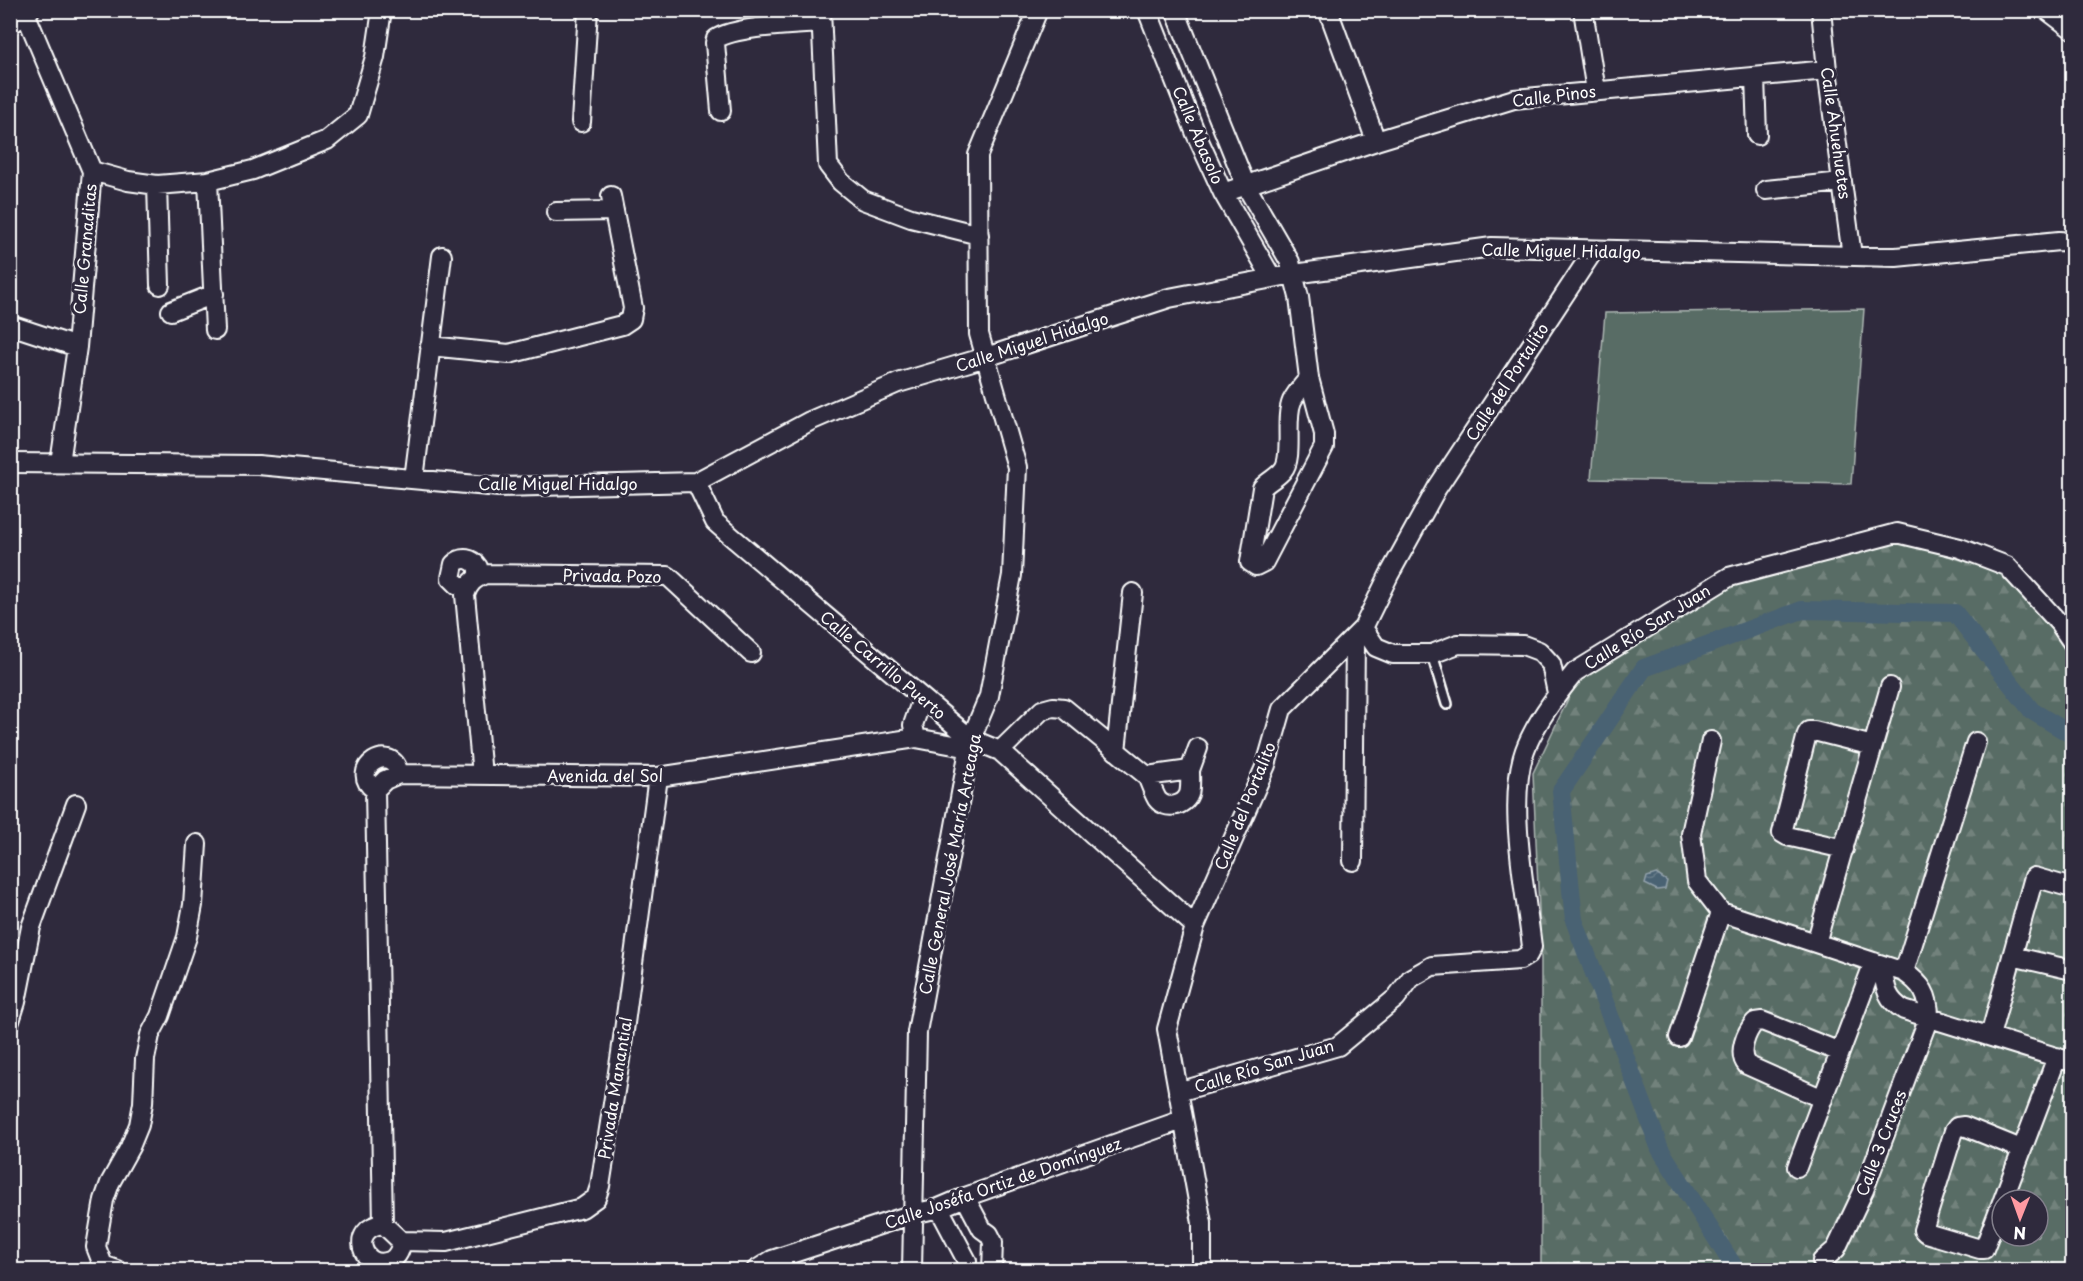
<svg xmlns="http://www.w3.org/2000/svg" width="2083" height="1281" viewBox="0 0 2083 1281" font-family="'Playpen Sans',sans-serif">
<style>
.forest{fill:url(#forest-firs);stroke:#acb6b2;stroke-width:1.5;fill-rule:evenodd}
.pitch{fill:#596c65;stroke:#acb6b2;stroke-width:1.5}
.water{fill:url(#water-waves);stroke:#92a1ab;stroke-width:1.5}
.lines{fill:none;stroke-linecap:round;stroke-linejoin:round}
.canal{stroke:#4a6273;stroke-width:18}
.lane-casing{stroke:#fff;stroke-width:14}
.street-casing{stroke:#fff;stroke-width:22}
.lane{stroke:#2f2a3d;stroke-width:9}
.street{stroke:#2f2a3d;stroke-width:18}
.labels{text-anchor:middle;stroke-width:6;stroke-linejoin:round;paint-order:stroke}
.street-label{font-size:16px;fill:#fff;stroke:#2f2a3d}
</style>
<defs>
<pattern id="forest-firs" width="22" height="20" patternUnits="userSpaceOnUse" patternTransform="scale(1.5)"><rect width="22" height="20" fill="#596c65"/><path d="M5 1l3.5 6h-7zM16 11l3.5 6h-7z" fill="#72827c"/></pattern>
<pattern id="water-waves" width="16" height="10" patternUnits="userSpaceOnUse" patternTransform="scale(1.5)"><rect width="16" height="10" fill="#4a6273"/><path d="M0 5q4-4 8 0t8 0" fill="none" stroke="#657a88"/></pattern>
</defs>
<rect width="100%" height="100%" fill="#2f2a3d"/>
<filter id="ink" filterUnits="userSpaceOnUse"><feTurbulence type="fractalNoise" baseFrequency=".0167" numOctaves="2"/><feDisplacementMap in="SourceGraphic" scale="12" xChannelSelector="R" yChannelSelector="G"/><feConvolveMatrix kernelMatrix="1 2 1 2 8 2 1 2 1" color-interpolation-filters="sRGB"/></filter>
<g filter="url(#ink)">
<!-- forest -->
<path class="forest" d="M1896 540 2007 574 2072 650V1270H1541V955L1533 773 1579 676 1729 585ZM2002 1200H2038V1236H2002Z"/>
<!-- pitch -->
<path class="pitch" d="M1864 309 1851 484 1591 479 1605 313Z"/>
<!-- water -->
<path class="water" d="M1656 874 1667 881 1665 889 1657 890 1645 884 1647 877Z"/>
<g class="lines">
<!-- canal -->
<path class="canal" d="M1736 1270 1660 1149 1574 920 1561 791 1644 668 1802 610 1955 613 2032 711 2072 735"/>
<!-- lane casing -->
<g class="lane-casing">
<path id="lane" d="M1432 654 1447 704"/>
</g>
<!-- street casing -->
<g class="street-casing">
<path id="street" d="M24 10 92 171 77 347 60 463
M821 10 828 165 841 182 863 200 911 218 979 235
M1147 10 1196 134 1223 193 1272 278
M1175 10 1246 186 1290 262 1299 297 1309 378 1324 434V447L1264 562 1256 566 1250 562 1262 488C1268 481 1278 477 1283 470 1294 457 1284 419 1292 401 1296 393 1303 385 1309 378
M1328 10 1376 141
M1583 10 1596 91
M1821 10 1827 70 1852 256
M2047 10 2072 29
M10 25 30 10
M1755 77 1757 135
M721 111 715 43 716 39C736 26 796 25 821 23
M581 122 588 10
M92 171 128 181 157 185 208 181 253 170 327 140 358 115 375 57 382 10
M208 181 215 330
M157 185 160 285
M1766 190 1842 182
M1223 193 1376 141 1514 99 1827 70
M556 212 614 211
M171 311 214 294
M10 325 77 347
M430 346 509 354 622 325 631 319 633 308 611 196
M10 463 258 465 499 487 696 482 810 421 898 383 986 357 1169 298 1294 274 1492 247 1896 257 2059 241 2072 242
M414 479 442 256
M696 482 715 522 732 537 971 739 1000 751 1195 926
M467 587 458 585 451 578 454 564C462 556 472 558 478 567V577
M1363 628 1376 647 1393 654H1432L1458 644 1523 645 1539 651 1551 664 1557 693
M916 738 913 725 922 699
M1711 741 1691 834 1697 881 1721 912 1904 972C1922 984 1929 995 1929 1017L1864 1190 1836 1249 1822 1261
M1000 751 1042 710 1053 707 1064 708 1147 776 1190 770 1198 748
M1116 751 1133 593
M482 775 465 595C468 584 474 579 485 574L668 576 751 653
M1147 776C1150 783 1153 792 1157 799 1165 810 1184 807 1189 794 1191 787 1190 778 1190 770
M658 777 621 1053 600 1186 596 1198 582 1208 446 1242 401 1241 383 1224 375 790 385 780 399 774 658 777 916 738 970 748
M375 790C346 769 393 740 399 774
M1844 849 1787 836 1782 833 1807 734 1809 731H1814L1873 746
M1353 861 1355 637
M1816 943 1890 687
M2012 956 2072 970
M1882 965C1885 985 1885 999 1904 1010L2072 1062
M1904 972 1976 742
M10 1021 16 1002 31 927 76 804
M1990 1036 2034 877 2072 888
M1679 1037 1721 912
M1178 1092 1338 1046 1396 998 1411 978 1432 966 1520 960 1528 955 1532 947C1526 892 1505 796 1527 745 1538 719 1557 694 1575 672L1729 577 1897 533 1960 548 2007 566 2059 623 2072 642
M1823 1099 1747 1065C1737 1054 1746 1032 1755 1022L1762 1021 1840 1052
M1797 1167 1874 962
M965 1197 982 1229 989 1234 993 1242 992 1270
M2003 1200 2057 1057
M2002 1202 1984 1249H1980L1926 1233 1923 1230 1954 1131 1957 1127 1964 1126 2021 1149
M939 1208 967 1261
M383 1224C348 1228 362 1272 390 1261 398 1257 401 1249 401 1241
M117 1270 103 1265 96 1247 104 1200 110 1183 130 1147 139 1125 143 1103 145 1059 150 1035 160 1016 187 937 193 905 197 844
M756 1270 772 1260 913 1214 939 1208 965 1197 1182 1120
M912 1270 917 1032 971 739 989 696 1012 575 1017 467 979 334 978 155 1038 10
M1202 1270V1223L1167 1029 1195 926 1266 765 1282 709 1363 628 1389 575 1437 488 1594 250"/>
</g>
<!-- lane -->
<use href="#lane" class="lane"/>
<!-- street -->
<use href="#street" class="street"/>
</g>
</g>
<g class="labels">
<!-- street labels -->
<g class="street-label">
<text transform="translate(1554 96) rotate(-7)" y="6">Calle Pinos</text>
<text transform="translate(1836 133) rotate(82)" y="6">Calle Ahuehuetes</text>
<text transform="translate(1198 135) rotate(67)" y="6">Calle Abasolo</text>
<text transform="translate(85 249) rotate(-85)" y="6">Calle Granaditas</text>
<text transform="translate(1561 251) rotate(1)" y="6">Calle Miguel Hidalgo</text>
<text transform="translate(1032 342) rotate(-18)" y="6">Calle Miguel Hidalgo</text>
<text transform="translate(1507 382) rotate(-57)" y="6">Calle del Portalito</text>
<text x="558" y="490">Calle Miguel Hidalgo</text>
<text transform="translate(612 576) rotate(1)" y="6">Privada Pozo</text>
<text transform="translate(1647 627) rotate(-32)" y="6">Calle Río San Juan</text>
<text transform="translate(883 665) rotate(40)" y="6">Calle Carrillo Puerto</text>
<text x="605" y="782">Avenida del Sol</text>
<text transform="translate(1245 806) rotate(-68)" y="6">Calle del Portalito</text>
<text transform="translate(950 864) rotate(-79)" y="6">Calle General José María Arteaga</text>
<text transform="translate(1264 1066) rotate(-17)" y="6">Calle Río San Juan</text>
<text transform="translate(615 1088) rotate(-81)" y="6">Privada Manantial</text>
<text transform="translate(1881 1143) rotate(-69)" y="6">Calle 3 Cruces</text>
<text transform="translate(1003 1183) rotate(-19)" y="6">Calle Joséfa Ortiz de Domínguez</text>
</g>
</g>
<!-- margin -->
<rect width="2083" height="1281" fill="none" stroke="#2f2a3d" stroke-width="36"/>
<rect x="18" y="18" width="2047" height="1245" fill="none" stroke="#fff" stroke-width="2" filter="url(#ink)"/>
<!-- north arrow -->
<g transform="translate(2020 1218) rotate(181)"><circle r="28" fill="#2f2a3d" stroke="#827f8b" stroke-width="1.5"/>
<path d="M0-4.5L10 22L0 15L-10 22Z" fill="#ff9aa2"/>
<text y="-9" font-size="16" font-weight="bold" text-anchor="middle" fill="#ffffff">N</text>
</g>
</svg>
